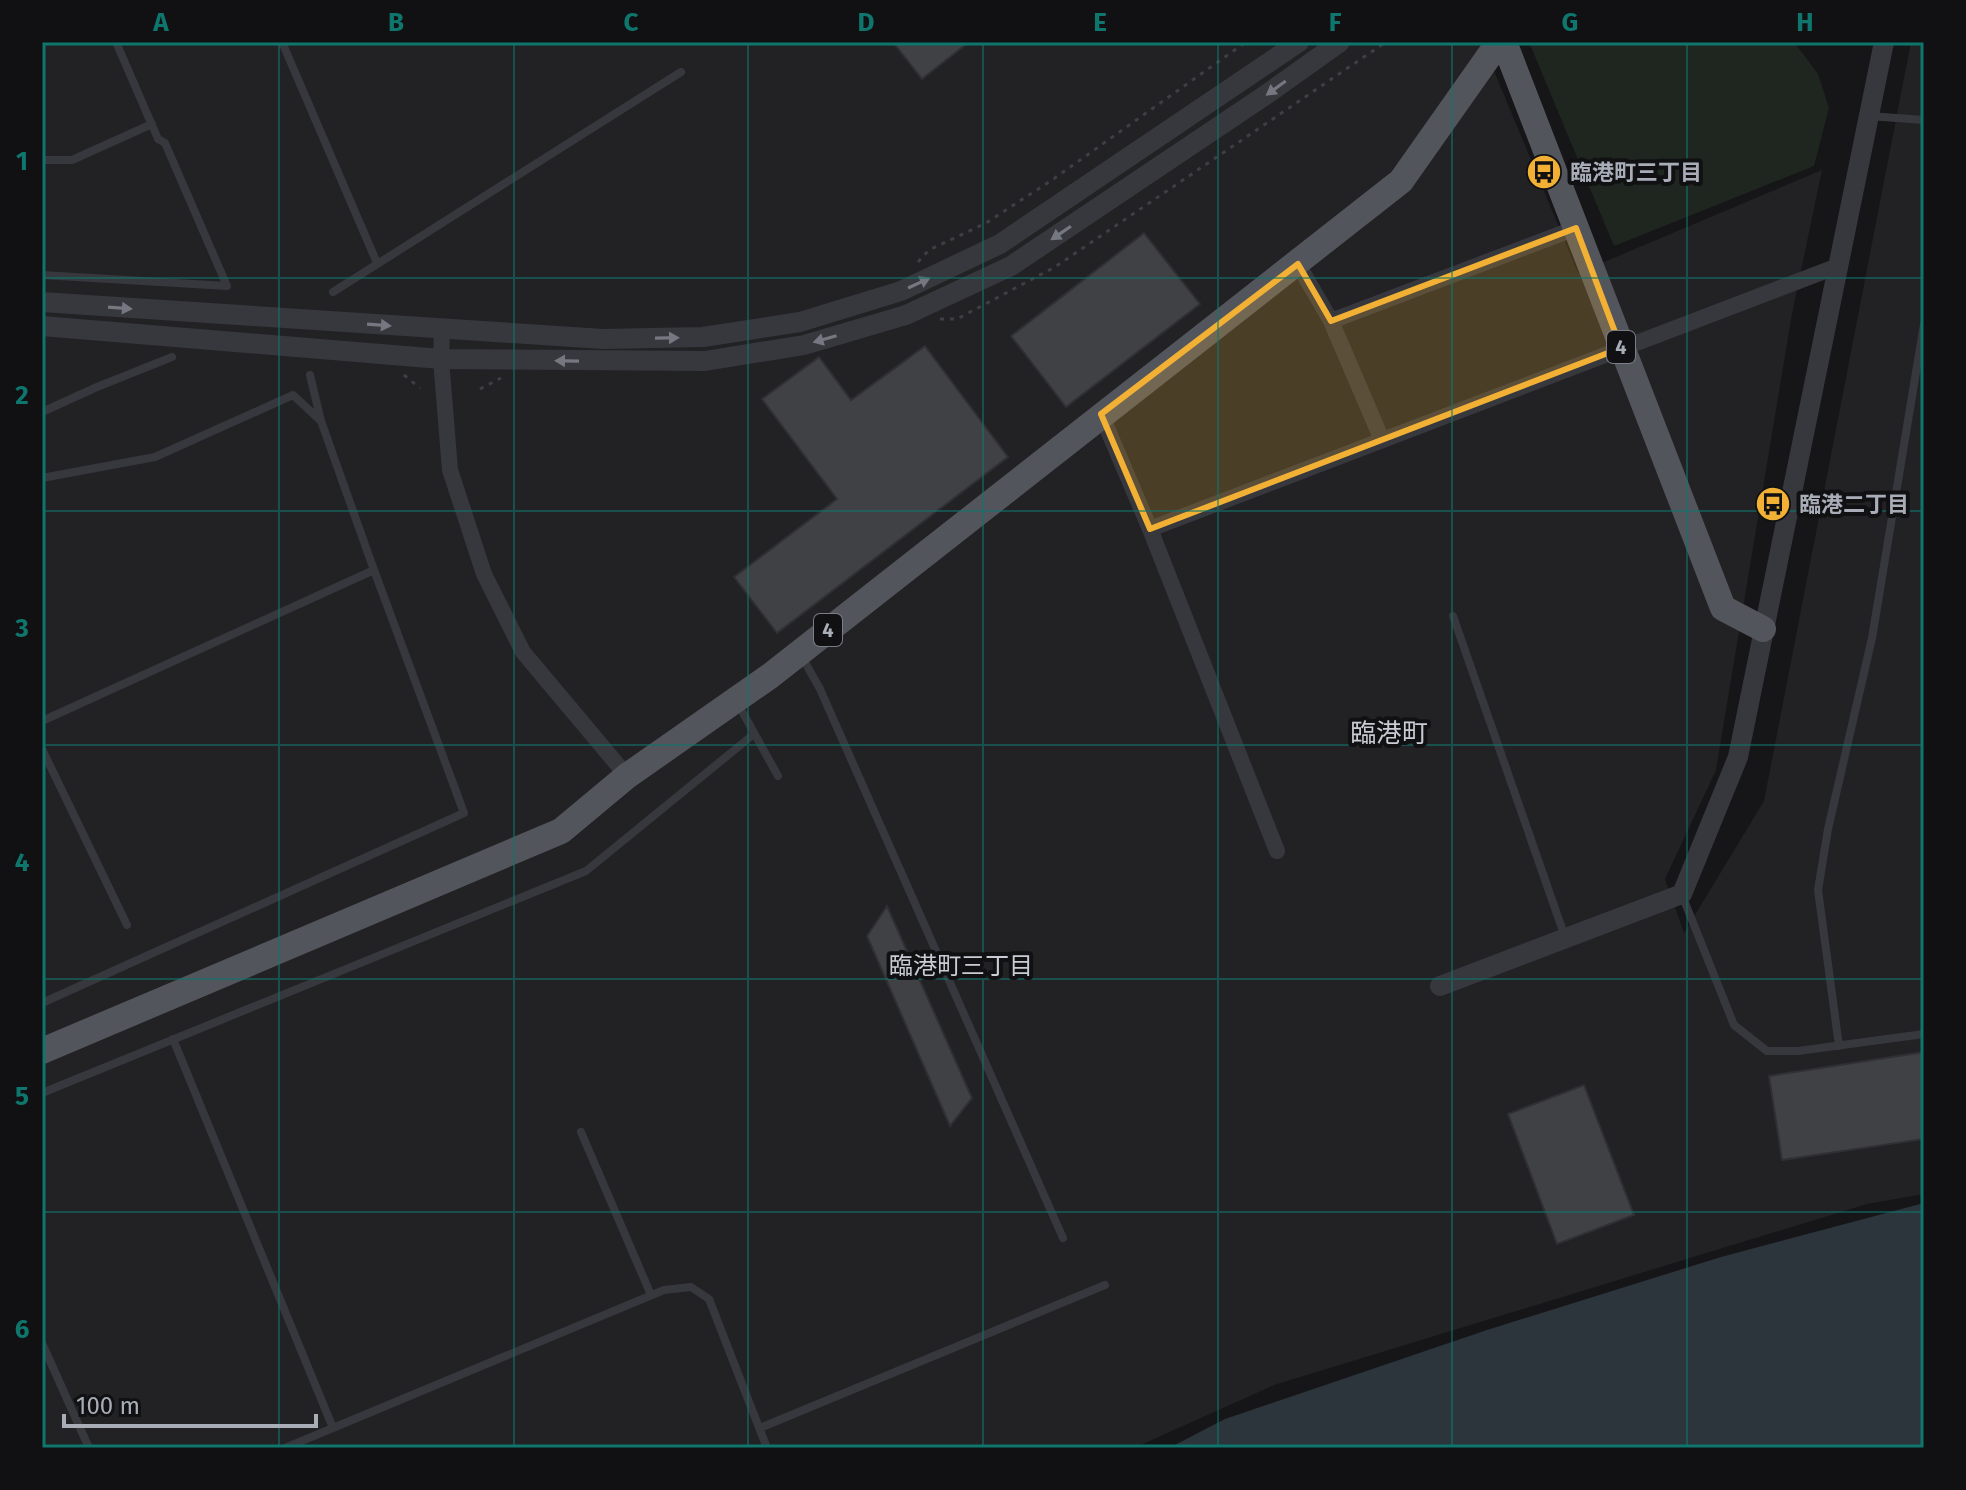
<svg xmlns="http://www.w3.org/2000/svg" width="1966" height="1490" viewBox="0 0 1966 1490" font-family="'Fira Sans','Noto Sans JP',sans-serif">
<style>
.built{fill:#222225}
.green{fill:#1e261f}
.water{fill:#2c353c}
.building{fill:#404145;stroke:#303034;stroke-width:2}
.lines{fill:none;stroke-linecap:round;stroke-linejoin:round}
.path{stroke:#3d3f44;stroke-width:3;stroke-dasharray:4 6;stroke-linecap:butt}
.service{stroke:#37383d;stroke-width:8}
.minor{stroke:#37383d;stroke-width:16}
.tertiary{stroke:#37383d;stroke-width:20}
.primary{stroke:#53555c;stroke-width:26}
.oneway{fill:#757881}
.marked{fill:#f2b134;fill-opacity:0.2;stroke:#f2b134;stroke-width:6;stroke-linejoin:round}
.grid{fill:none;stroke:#0f766e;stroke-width:2;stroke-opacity:0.55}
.labels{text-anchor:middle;stroke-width:8;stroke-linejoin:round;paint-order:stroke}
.shield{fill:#111113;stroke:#7b7e86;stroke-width:2}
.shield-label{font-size:20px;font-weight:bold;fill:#a8adb8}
.poi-label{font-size:22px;font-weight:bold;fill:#a8adb8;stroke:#111113;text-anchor:start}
.neighbourhood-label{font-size:24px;fill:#c9ccd4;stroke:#111113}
.quarter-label{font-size:26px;fill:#c9ccd4;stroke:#111113}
.neatline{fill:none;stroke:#0f766e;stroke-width:3}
.grid-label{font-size:26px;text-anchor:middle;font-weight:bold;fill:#0f766e}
</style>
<rect width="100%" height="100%" fill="#161618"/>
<!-- built -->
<path class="built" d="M42 42H1482L1578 273 1822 170 1792 314 1716 770 1665 879 1684 933 1764 801 1911 42H1924V1194L1867 1204 1274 1385 1134 1448H42Z"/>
<!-- green -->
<path class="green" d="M1529 42H1794L1818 74 1829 108 1814 166 1614 246Z"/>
<!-- water -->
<path class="water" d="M1924 1203V1448H1169L1225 1419 1487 1330 1721 1257Z"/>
<!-- building -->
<path class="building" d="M893 42H969L922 79Z
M1144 233 1200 304 1066 407 1011 336Z
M925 346 1008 457 777 633 734 577 837 499 762 399 819 357 851 400Z
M887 906 972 1098 950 1126 867 936Z
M1924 1052V1139L1782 1160 1769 1076Z
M1584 1085 1634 1215 1557 1244 1508 1114Z"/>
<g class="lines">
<!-- path -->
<path class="path" d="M918 262 929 250 986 223 1052 180 1246 42
M940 319H957L1055 267 1386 42
M404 375 420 388
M480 389 501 378"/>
<!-- service -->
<path class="service" d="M282 42 377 263
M1869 116 1924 120
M42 160H72L152 124
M42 275 227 286 165 143 158 139 116 42
M333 292 681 72
M42 412 97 387 172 357
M42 478 155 457 293 395 321 421
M1453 616 1565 937
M802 657 820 689 1063 1238
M738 704 778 776
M42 721 374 570
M42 749 127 925
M1682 895 1734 1025 1767 1051H1798L1924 1034
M42 1003 464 813 374 570 321 421 310 375
M173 1039 333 1428
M1839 1046 1818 890 1828 829 1872 638 1924 324
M42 1093 586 871 754 734
M581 1132 651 1295
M42 1343 89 1448
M760 1428 1105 1285
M285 1448 664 1290 691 1287 709 1299 767 1448"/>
<!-- minor -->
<path class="minor" d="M1298 264 1331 321 1382 440
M1331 321 1576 228
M442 330 441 359 450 470 484 574 523 652 627 776
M1101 414 1150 529
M1277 851 1150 529 1838 266"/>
<!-- tertiary -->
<path class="tertiary" d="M42 302 603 339 703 337 800 322 901 291 1000 244 1299 42
M42 326 441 359 705 361 804 345 906 315 1011 266 1267 94 1340 42
M1440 986 1682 894 1738 757 1884 42"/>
<!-- primary -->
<path class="primary" d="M1504 42 1723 608 1763 629
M42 1051 561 831 627 776 770 676 1401 181 1499 42"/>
</g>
<!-- one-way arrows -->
<defs><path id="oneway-solid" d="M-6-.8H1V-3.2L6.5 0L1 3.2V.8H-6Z" transform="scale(2)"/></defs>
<g class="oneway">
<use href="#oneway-solid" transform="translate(1276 88) rotate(144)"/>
<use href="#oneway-solid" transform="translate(1061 233) rotate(146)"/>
<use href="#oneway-solid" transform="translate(919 283) rotate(-25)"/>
<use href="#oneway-solid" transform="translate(120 308) rotate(4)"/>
<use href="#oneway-solid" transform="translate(379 325) rotate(4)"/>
<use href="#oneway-solid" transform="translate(667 338) rotate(-1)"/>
<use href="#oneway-solid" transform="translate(825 339) rotate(164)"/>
<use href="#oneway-solid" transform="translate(567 361) rotate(-179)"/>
</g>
<!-- marked area -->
<path class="marked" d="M1576 228 1621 348 1150 529 1101 414 1298 264 1331 321Z"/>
<!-- grid -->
<path class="grid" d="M279 42V1448M514 42V1448M748 42V1448M983 42V1448M1218 42V1448M1452 42V1448M1687 42V1448M42 278H1924M42 511H1924M42 745H1924M42 979H1924M42 1212H1924"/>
<!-- icons -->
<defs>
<g id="bus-disc" transform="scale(1.8)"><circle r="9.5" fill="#f2b134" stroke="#111113"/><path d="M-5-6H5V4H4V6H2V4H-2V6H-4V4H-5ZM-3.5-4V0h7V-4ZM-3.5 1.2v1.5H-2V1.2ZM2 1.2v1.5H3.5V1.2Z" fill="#111"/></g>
</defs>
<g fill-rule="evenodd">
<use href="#bus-disc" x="1544" y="172"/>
<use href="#bus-disc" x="1773" y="504"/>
</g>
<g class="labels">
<!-- shield labels -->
<g class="shield">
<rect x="1607" y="331" width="28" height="32" rx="6"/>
<rect x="814" y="614" width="28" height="32" rx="6"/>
</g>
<g class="shield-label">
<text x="1621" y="354">4</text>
<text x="828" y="637">4</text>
</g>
<!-- poi labels -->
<g class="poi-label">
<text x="1570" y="180">臨港町三丁目</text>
<text x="1799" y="512">臨港二丁目</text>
</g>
<!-- neighbourhood labels -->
<g class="neighbourhood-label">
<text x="961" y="974">臨港町三丁目</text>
</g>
<!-- quarter labels -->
<g class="quarter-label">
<text x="1389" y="742">臨港町</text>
</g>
</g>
<!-- border -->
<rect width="1966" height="1490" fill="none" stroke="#111113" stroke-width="88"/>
<!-- scale -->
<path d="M64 1414v12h252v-12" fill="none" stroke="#a8adb8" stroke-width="4"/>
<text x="76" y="1414" font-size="24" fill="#a8adb8" stroke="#111113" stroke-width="6" paint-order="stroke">100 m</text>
<rect x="44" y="44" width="1878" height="1402" class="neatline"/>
<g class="grid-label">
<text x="161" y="31">A</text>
<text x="396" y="31">B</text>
<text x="631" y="31">C</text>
<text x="866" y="31">D</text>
<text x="1100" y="31">E</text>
<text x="1335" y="31">F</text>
<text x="1570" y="31">G</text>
<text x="1805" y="31">H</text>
<text x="22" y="170">1</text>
<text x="22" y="404">2</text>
<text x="22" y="637">3</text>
<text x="22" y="871">4</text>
<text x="22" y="1105">5</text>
<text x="22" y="1338">6</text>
</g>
</svg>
